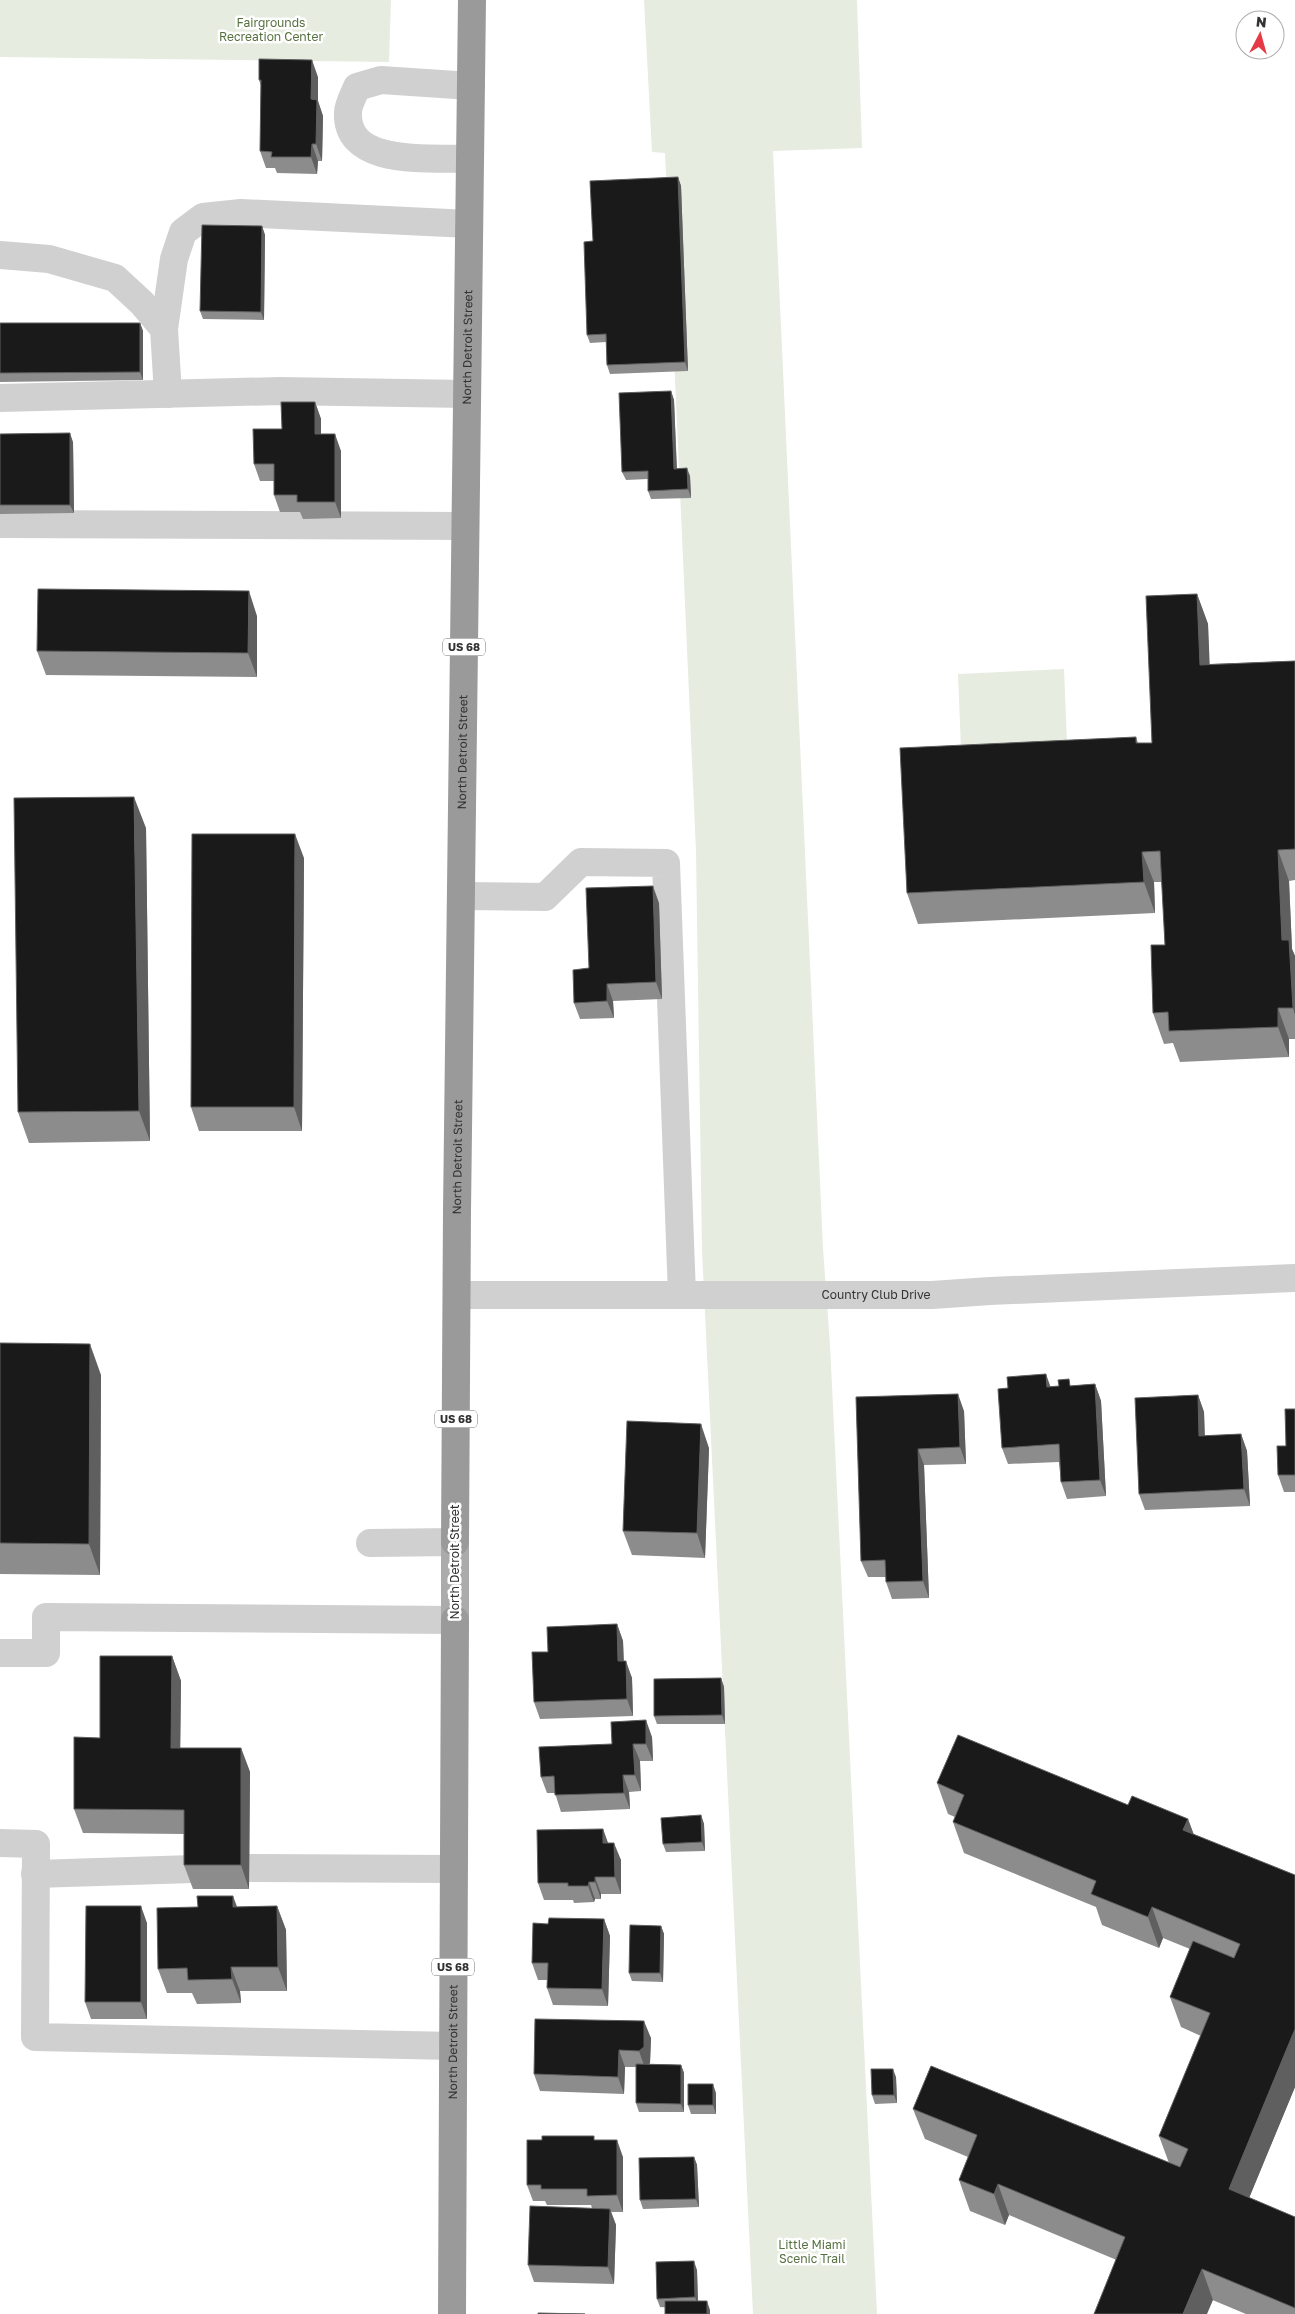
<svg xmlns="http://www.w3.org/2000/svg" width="1295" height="2314" viewBox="0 0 1295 2314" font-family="'Golos Text',sans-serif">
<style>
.green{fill:#e6ecdf}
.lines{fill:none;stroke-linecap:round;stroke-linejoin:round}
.minor{stroke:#d0d0d0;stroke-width:28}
.major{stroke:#ababab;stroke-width:28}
.highway{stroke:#9a9a9a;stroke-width:28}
.wall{fill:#8c8c8c}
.shaded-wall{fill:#5f5f5f}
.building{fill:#1a1a1a;stroke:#5f5f5f}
.labels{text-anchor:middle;stroke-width:5;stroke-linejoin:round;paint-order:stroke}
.shield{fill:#fff;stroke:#707070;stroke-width:1}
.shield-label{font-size:11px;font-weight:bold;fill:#333}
.park-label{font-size:12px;fill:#56703f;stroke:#fff}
.street-label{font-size:12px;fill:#333;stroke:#fff}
</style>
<rect width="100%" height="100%" fill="#fff"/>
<!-- green -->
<path class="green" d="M0 0H391L389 62 0 57Z
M644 0H857L862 148 773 151 823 1248 830 1345 877 2314H753L702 1250 696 851 665 153 652 152Z
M1064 669 1067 743 961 748 958 674Z"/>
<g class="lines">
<!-- minor -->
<g class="minor">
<path d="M470 159C433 157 345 168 348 112 348 105 354 94 357 87L381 80 471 86"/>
<path d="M0 255 49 259 115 278 142 303 164 329 168 394"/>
<path d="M164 329 174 259 183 232 203 217 241 213 469 224"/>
<path d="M0 398 280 391 467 394"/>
<path d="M0 524 465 526"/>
<path d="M461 896 545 897 581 862 666 863 682 1295"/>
<path id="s1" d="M457 1295H932L990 1291 1295 1278"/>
<path d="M370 1543 455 1542"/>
<path d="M0 1653H46V1617L455 1620"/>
<path d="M0 1843 36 1844 35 2037 453 2046"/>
<path d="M249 1868 454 1869"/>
<path d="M35 1874 193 1869"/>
</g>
<!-- major -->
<path class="major" d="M455 1620V1542"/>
<!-- highway -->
<g class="highway">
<path id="s2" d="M455 1542 457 1211 472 0"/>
<path id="s3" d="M452 2314 455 1620"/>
</g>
</g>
<!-- wall -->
<path class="wall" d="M318 77V101L323 116 322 161H318L317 174 277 173 275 168H266L260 151 261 86 259 80Z
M678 177 681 186 688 371 610 374 607 365 606 342 590 343 587 335 593 241Z
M262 226 265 235 264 320 203 319 200 311Z
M0 323H140L143 331V380L0 382Z
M671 391 674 400 677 468 690 476 691 498 651 499 648 491V479L626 480 622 472Z
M315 402 321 419V434L341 451V518L303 519 300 512H280L274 495V481H260L254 464 282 429Z
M0 434 73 442 74 513 0 514Z
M1197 594 1208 624 1209 664 1295 661V880L1289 881 1292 949 1295 956V1039H1289V1057L1180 1062 1173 1043 1164 1044 1153 1013 1165 945 1162 882H1154L1155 913 918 924 907 893 1136 737 1138 743H1152Z
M257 616V677L46 675 37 651Z
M146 828 150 1141 29 1143 18 1112Z
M304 858 302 1131H199L191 1107Z
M659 903 662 999 613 1001 614 1018 580 1019 574 1003 589 968Z
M0 1343 101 1375 100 1575 0 1574Z
M1095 1384 1101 1401 1106 1496 1067 1499 1061 1482 1059 1462 1008 1464 1002 1448 1051 1387Z
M1198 1395 1204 1412 1205 1436 1241 1434 1247 1451 1250 1506 1145 1510 1139 1494Z
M856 1397 964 1411 966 1464 924 1465 929 1598 892 1599 886 1582V1577H868L861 1561Z
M1295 1409V1492H1284L1278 1475Z
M709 1448 705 1558 632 1555 623 1531Z
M617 1624 623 1641 624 1661 632 1678 633 1716 540 1719 534 1702 548 1652Z
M172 1656 181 1681 180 1748H241L250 1772 249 1889H193L184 1865V1834L83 1833 74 1809 100 1738Z
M721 1678 724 1687 725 1724H657L654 1716Z
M652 1737 653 1761H640L641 1791 629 1792 630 1809 561 1812 555 1793H547L541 1777 612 1744Z
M937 1783 1128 1805 1188 1819 1194 1835 1295 1876V2087L1249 2198 1295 2217V2314H1246L1009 2215 1005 2225 970 2211 959 2180 968 2157 925 2139 913 2109 1169 2163 1159 2136 1201 2036 1181 2027 1170 1997 1190 1949 1163 1938 1159 1948 1102 1925 1096 1907 964 1853 953 1822 955 1817 948 1814Z
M701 1815 704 1824 705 1851 666 1852 663 1844Z
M603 1829 608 1843 621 1860V1894H601V1899H595L594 1902 574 1903 573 1900H544L538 1883Z
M277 1906 286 1930 287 1991H240L241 2003 197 2004 192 1993H167L158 1969 237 1907Z
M604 1919 610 1936 608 2006 553 2005 547 1988V1980H538L532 1963 548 1924Z
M147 1923V2019H91L85 2002Z
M661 1926 664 1934 663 1982 632 1981 629 1973Z
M651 2038 650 2063 649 2064 681 2065 684 2073V2112H639L636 2103V2067H625L624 2094 540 2091 534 2074Z
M896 2077 897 2103 875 2104 872 2095Z
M716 2093V2114H691L688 2105Z
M595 2140 623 2157V2212H611L616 2225 614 2284 534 2282 528 2265 592 2208 591 2205H547L545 2201H533L527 2185Z
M694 2157 697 2165 699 2207 643 2209 640 2200Z
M697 2270 698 2301 710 2310 660 2307 657 2299Z"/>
<!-- shaded-wall -->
<path class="shaded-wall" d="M312 60 318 77V101L323 116 322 161 316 144 311 99Z
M312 144 318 161 317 174 311 157Z
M678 177 681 186 688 371 685 362Z
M262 226 265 235 264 320 261 312Z
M140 323 143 331V380L140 372Z
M671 391 674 400 677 477 674 469Z
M315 402 321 419V451L315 434Z
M70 433 73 442 74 513 70 505Z
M335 434 341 451V518L335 502Z
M687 468 690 476 691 498 688 489Z
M249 591 257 616V677L248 653Z
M1197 594 1208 624 1211 695 1200 665Z
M134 797 146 828 150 1141 139 1111Z
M295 834 304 858 302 1131 294 1107Z
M1278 850 1289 881 1292 949 1295 956V1015L1293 1008 1282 940Z
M1142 852 1154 882 1155 913 1144 882Z
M653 886 659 903 662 999 656 982Z
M607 984 613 1001 614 1018 607 1001Z
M1278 1008 1289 1039V1057L1278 1027Z
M90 1344 101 1375 100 1575 89 1544Z
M1046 1374 1052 1391 1047 1387Z
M1095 1384 1101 1401 1106 1496 1100 1480Z
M958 1394 964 1411 966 1464 960 1447Z
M1198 1395 1204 1412 1205 1453 1199 1436Z
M701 1424 709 1448 705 1558 697 1533Z
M1241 1434 1247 1451 1250 1506 1244 1489Z
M918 1449 924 1465 929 1598 923 1581Z
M617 1624 623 1641 624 1678 618 1661Z
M172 1656 181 1681 180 1772 171 1748Z
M626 1661 632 1678 633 1716 627 1699Z
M721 1678 724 1687 725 1724 722 1715Z
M646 1720 652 1737 653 1761 646 1744Z
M633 1744 640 1761 641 1791 635 1775Z
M241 1748 250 1772 249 1889 241 1865Z
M623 1775 629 1792 630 1809 624 1793Z
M701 1815 704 1824 705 1851 702 1842Z
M1188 1819 1199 1849 1183 1830Z
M603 1829 609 1846 603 1843Z
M614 1843 621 1860V1894L615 1877Z
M595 1877 601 1894V1899L595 1882Z
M589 1882 595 1899 594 1902 588 1886Z
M233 1896 242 1920 233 1907Z
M141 1906 147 1923V2019L141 2002Z
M277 1906 286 1930 287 1991 278 1967Z
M1152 1907 1163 1938 1159 1948 1148 1917Z
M604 1919 610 1936 608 2006 602 1989Z
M661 1926 664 1934 663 1982 660 1973Z
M231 1967 240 1991 241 2003 232 1979Z
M644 2021 651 2038 650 2063 645 2068 639 2051Z
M1295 2029V2087L1240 2220 1229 2189Z
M619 2050 625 2067 624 2094 618 2077Z
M681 2065 684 2073V2112L681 2104Z
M893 2069 896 2077 897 2103 894 2095Z
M713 2084 716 2093V2114L713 2105Z
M617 2140 623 2157V2212L617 2195Z
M694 2157 697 2165 699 2207 696 2199Z
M998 2184 1009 2215 1005 2225 994 2194Z
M610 2209 616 2225 614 2284 608 2267Z
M694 2261 697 2270 698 2306 695 2297Z
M1202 2269 1213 2300 1207 2314H1183Z
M707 2301 710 2310V2314H707Z"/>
<!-- building -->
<path class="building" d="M259 59 312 60 311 99 317 100 316 144H312L311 157H271L272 152 260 151 261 80H259Z
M678 177 685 362 607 365 606 334 587 335 584 242 593 241 590 181Z
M202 225 262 226 261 312 200 311Z
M0 323H140V372L0 373Z
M671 391 674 469 687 468 688 489 648 491V471L622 472 619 393Z
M281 402H315V434H335V502H297V495H274V464H254L253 429H282Z
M70 433V505H0V434Z
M38 589 249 591 248 653 37 651Z
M1197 594 1200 665 1295 661V849L1278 850 1282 940H1289L1293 1008H1278V1027L1169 1031 1168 1012 1153 1013 1151 945H1165L1160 851 1142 852 1144 882 907 893 900 748 1136 737V743H1152L1146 596Z
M134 797 139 1111 18 1112 14 798Z
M192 834H295L294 1107H191Z
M653 886 656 982 607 984V1001L574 1003 573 970 589 968 586 888Z
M0 1343 90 1344 89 1544 0 1543Z
M1046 1374 1047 1387 1059 1386 1058 1380 1069 1379 1070 1386 1095 1384 1100 1480 1061 1482 1059 1444 1002 1448 998 1389 1008 1388 1007 1377Z
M958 1394 960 1447 918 1449 923 1581 886 1582 885 1560 861 1561 856 1397Z
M1198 1395 1199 1436 1241 1434 1244 1489 1139 1494 1135 1398Z
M1285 1409H1295V1475H1278L1277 1446H1286Z
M627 1421 701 1424 697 1533 623 1531Z
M617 1624 618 1661H626L627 1699 534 1702 532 1652H548L547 1627Z
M100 1656H172L171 1748H241V1865H184V1810L74 1809V1737L100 1738Z
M721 1678 722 1715 654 1716V1679Z
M646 1720V1744H633L635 1775H623L624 1793 555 1795 554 1776 541 1777 539 1747 612 1744 611 1722Z
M958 1735 1128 1805 1132 1796 1188 1819 1183 1830 1295 1875V2029L1229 2189 1295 2217V2308L1202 2269 1183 2314H1094L1125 2237 998 2184 994 2194 959 2180 977 2135 913 2109 931 2066 1180 2167 1188 2149 1159 2136 1210 2013 1170 1997 1193 1941 1234 1958 1240 1944 1152 1907 1148 1917 1091 1894 1096 1881 953 1822 964 1795 937 1783Z
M701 1815 702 1842 663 1844 661 1818Z
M603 1829V1843H614L615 1877H595V1882H589L588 1886H568V1883H538L537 1830Z
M197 1896H233V1907L277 1906 278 1967H231L232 1979 188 1980 187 1968 158 1969 157 1908 198 1907Z
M86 1906H141V2002H85Z
M549 1918 604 1919 602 1989 547 1988 548 1963H532L533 1923 548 1924Z
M630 1925 661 1926 660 1973H629Z
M535 2019 644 2021V2047L639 2051 619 2050 618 2077 534 2074Z
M636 2064 681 2065V2104L636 2103Z
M871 2069H893L894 2095H872Z
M688 2084H713V2105H688Z
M542 2136H594V2140H617V2195L587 2196V2189H541V2185H527V2140H542Z
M694 2157 696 2199 640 2200 639 2158Z
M530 2206 610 2209 608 2267 528 2265Z
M694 2261 695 2297 657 2299 656 2262Z
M665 2301H707V2314H665Z
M538 2313 585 2314H538Z"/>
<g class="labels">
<!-- shield labels -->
<g class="shield">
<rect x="443" y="638.5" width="42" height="17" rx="4"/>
<rect x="435" y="1410.5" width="42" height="17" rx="4"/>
<rect x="432" y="1958.5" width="42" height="17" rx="4"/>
</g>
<g class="shield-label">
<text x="464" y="651">US 68</text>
<text x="456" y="1423">US 68</text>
<text x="453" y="1971">US 68</text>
</g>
<!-- park labels -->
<g class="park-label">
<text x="271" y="27">Fairgrounds<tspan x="271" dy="14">Recreation Center</tspan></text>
<text x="812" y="2249">Little Miami<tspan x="812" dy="14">Scenic Trail</tspan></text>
</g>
<!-- street labels -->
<g class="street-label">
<text dy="4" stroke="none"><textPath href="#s2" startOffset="1195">North Detroit Street</textPath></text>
<text dy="4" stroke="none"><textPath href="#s2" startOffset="790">North Detroit Street</textPath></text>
<text dy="4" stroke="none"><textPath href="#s2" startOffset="385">North Detroit Street</textPath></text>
<text dy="4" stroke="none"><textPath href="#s1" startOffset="419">Country Club Drive</textPath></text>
<text transform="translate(455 1562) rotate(-90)" y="4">North Detroit Street</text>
<text dy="4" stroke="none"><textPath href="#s3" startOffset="272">North Detroit Street</textPath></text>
</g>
</g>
<!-- north arrow -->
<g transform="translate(1260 35) rotate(6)"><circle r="24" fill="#ffffff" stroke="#adadad"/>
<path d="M0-4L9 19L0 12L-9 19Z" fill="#e63946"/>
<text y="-8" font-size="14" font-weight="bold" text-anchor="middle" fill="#333333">N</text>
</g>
</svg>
